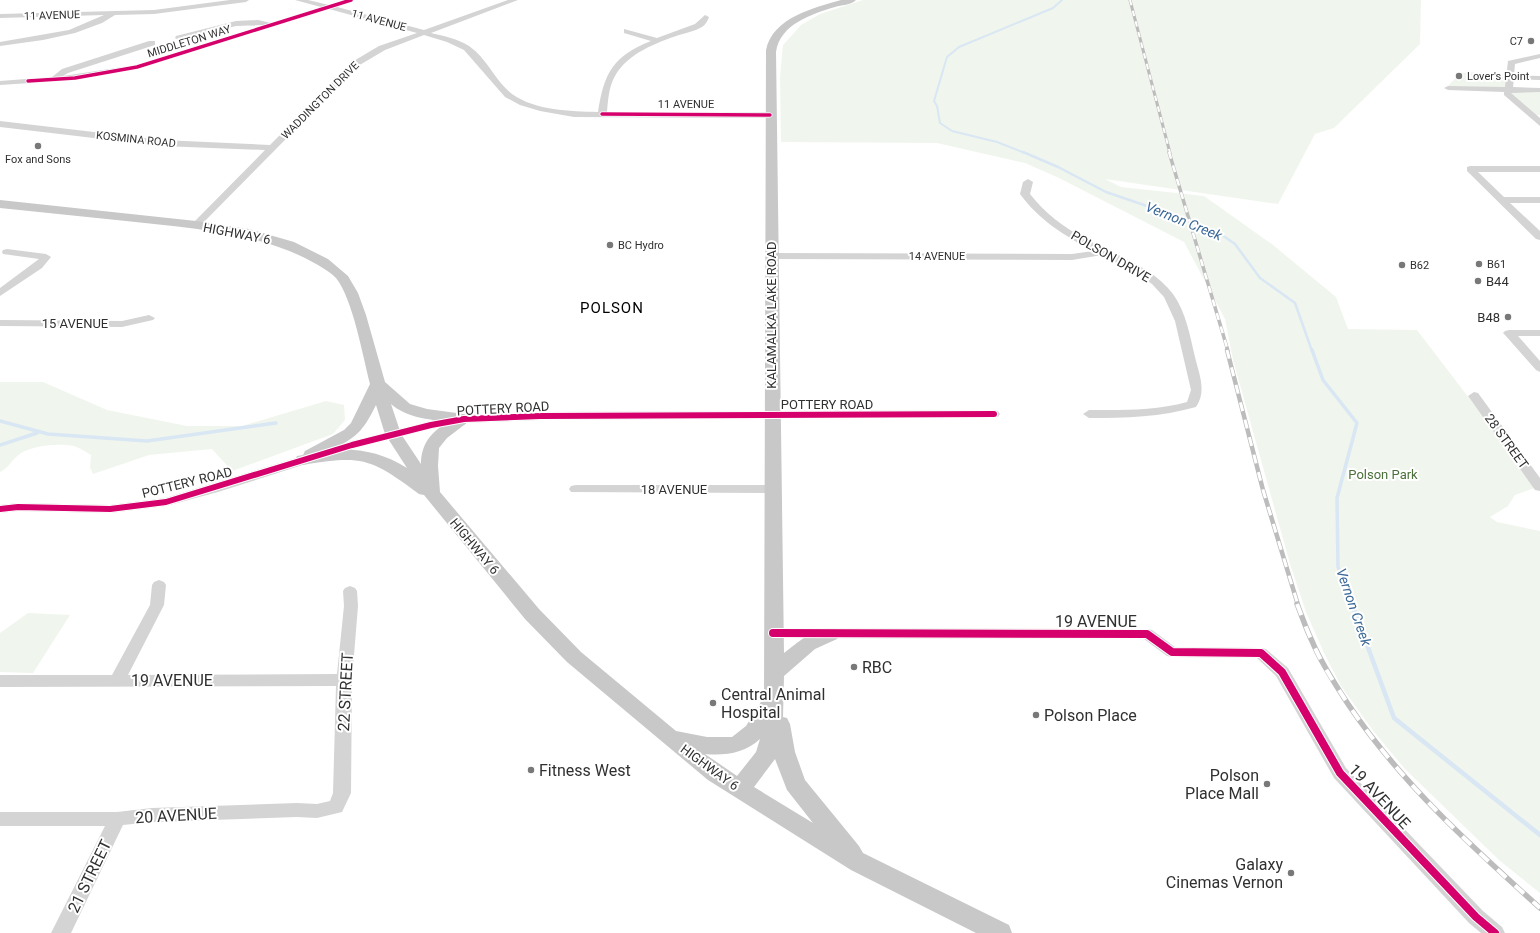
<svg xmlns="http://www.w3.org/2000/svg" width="1540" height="933" viewBox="0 0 1540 933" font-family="Roboto,sans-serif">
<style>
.green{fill:#f0f6ed}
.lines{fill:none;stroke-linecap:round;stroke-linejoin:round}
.stream-far3{stroke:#d9e6f3;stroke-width:2}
.stream-far2{stroke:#d9e6f3;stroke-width:2.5}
.stream-far1{stroke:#d9e6f3;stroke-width:3.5}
.stream{stroke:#d9e6f3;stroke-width:4.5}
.minor{fill:#d4d4d4;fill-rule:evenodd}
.major{fill:#c8c8c8;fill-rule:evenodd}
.rail-far3-casing{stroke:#bcbcbc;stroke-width:3}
.rail-far2-casing{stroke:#bcbcbc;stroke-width:3.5}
.rail-far1-casing{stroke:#bcbcbc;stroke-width:4.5}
.rail-casing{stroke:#bcbcbc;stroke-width:5.5}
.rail-far3{stroke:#fff;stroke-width:2;stroke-dasharray:5.5;stroke-linecap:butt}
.rail-far2{stroke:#fff;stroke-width:2.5;stroke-dasharray:7;stroke-linecap:butt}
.rail-far1{stroke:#fff;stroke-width:3;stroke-dasharray:9;stroke-linecap:butt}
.rail{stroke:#fff;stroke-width:4;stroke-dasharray:12;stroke-linecap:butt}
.cycleway-far2-casing{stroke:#fff;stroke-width:5}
.cycleway-far1-casing{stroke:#fff;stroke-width:8}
.cycleway-casing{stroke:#fff;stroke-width:10}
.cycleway-far2{stroke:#d6006c;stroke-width:3.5}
.cycleway-far1{stroke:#d6006c;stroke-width:6}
.cycleway{stroke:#d6006c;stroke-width:8}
.poi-dot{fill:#787878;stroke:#fff;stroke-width:1.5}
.labels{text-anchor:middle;stroke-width:4;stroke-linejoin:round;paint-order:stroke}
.far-street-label{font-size:11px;fill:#303030;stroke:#fff}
.far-poi-label{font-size:11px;fill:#303030;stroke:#fff;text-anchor:start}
.street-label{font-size:13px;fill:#303030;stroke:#fff}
.poi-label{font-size:13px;fill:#303030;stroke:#fff;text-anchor:start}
.park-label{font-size:13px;fill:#4c6f3b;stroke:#fff}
.water-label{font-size:14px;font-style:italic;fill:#396797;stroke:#fff}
.quarter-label{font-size:15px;letter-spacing:1px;fill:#000;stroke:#fff}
.near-street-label{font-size:16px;fill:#303030;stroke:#fff}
.near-poi-label{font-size:16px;fill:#303030;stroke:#fff;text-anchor:start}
</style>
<rect width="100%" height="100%" fill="#fff"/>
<!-- green -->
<path class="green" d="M863 0H1421L1420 44 1334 128 1315 134 1278 204 1105 179 1121 187 1204 196 1273 245 1336 297 1348 329 1417 330 1537 487 1515 495 1508 506 1490 517 1497 522 1540 531V893L1500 861 1405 769 1374 732 1341 686 1324 653 1306 612 1290 564 1233 360 1225 319 1184 242 1059 178 1025 163 937 143 781 142 780 77 783 45 801 25 820 14Z
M1483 72 1510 75 1509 90 1447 87 1460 73Z
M1512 92H1540V115H1531L1509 95Z
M0 382H43L107 410 187 426H242L326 401 344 405 345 420 333 434 232 471 212 449 149 455 93 474 90 467 91 455C86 452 80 448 74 446 58 443 35 445 21 453 12 459 9 468 0 472Z
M28 613 70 615 33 673 0 672V633Z"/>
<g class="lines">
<!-- stream-far3 -->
<path class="stream-far3" d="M1025 153 997 142 952 131 940 123 937 106 934 101 947 57 959 47 1053 8 1062 0"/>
<!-- stream-far2 -->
<path class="stream-far2" d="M1023 152 1058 167 1106 192 1185 219 1222 235 1235 244 1260 278 1295 303 1312 351"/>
<!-- stream-far1 -->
<path class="stream-far1" d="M1312 350 1323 380 1357 423 1337 498 1338 567 1352 605
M0 421 48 434 147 441 276 423
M0 445 37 433"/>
<!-- stream -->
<path class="stream" d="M1352 604 1394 718 1540 835"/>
<!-- minor -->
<path class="minor" d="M230 0H249L246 2 154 14 115 15 102 23 75 33 43 40 0 46V42L69 30 104 15 0 18V14L154 10Z
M295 0H308L329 5 344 0H354L337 7 424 30 508 0H518L431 33C444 36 458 39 469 46 487 58 495 81 512 94 536 111 570 111 598 112 604 73 613 56 651 41L624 33V29L657 38 695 24 705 15 709 17C707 22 706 24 702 27 695 31 686 33 679 35 656 43 628 53 615 76 609 86 608 100 607 112H770L774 115 770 118 574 117 540 111 520 105 505 97 464 50 447 42 424 35 385 50 358 66 199 227H193L191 225 193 223 265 150 162 146 0 127V121L162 140 270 145 352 62 379 46 417 33 329 9 137 69 75 80 0 85V81L52 77 62 69 149 41H155V45L68 73 63 76 136 65 264 25 236 26 179 40 175 38 176 36 236 21 258 20 271 23 321 7Z
M1540 54V58L1515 64 1514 75 1540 76V80L1514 79 1513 87 1540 88V92L1511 93 1540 118V126L1504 95V92L1448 90 1444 88 1448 86 1505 87 1508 61Z
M1470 166H1540V172H1478L1504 197H1540V203H1510L1540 231V240L1536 239 1467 171V167Z
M1028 179 1033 182 1030 194C1044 212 1063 227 1084 238 1113 254 1152 266 1173 294 1186 312 1190 336 1195 357 1199 374 1207 391 1196 407 1161 417 1126 418 1089 418L1083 414 1089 410C1122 410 1155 411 1187 402L1191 390 1175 321 1164 297 1152 284 1134 272 1102 255 1072 260 771 259 766 256 771 253 1072 254 1093 251C1065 236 1039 220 1020 194L1023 182Z
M7 249 46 254 51 257 42 268 0 296V288L39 259 3 254 2 252 3 250Z
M149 315 155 318 153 320 122 327 0 326V320L122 321Z
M1509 330H1540V336H1518L1540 361V372L1536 370 1505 335 1503 333 1505 331Z
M1474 392 1478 393 1540 478V491L1535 490 1468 396Z
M994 410 998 411 1000 414 998 417 540 420 464 423 431 429 356 448 218 492 166 506 110 513 18 511 0 513V505L18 503 110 505 165 498 348 442 431 421 464 415 540 412Z
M576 485H771L776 486 778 489 776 492 771 493 571 492 569 489 571 486Z
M159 580 164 582 166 585 164 605 128 675 337 674 344 606 343 591 345 588 350 586 355 588 357 591 358 606 352 680 351 793 342 812 317 818 297 817 152 822 123 825 71 933H51L105 826H0V812H117L152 808 297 803 317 804 330 801 333 793 336 686 0 687V675H112L150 605 152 585 154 582Z
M773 628 1147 629 1152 630 1175 647 1261 648 1266 649 1288 668 1346 768 1483 911 1502 927 1505 933H1481L1469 923 1334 778 1276 676 1257 658 1172 657 1167 656 1144 639 773 638 768 637 765 633 768 629Z"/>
<!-- major -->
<path class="major" d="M841 0H856C851 5 841 5 835 7 812 14 780 24 776 52L784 653C798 642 818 624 837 629L840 634 837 639 815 649 784 676 783 717 787 718 790 724 795 752 805 780 859 846 863 853 1009 925 1012 933H976L851 870 708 780 567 662 525 619 424 495 419 494C370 458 363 455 303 465L297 464 295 460 297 456 303 455 305 451 344 430 351 423 370 384C363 357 353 299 336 278 328 270 316 264 305 258 250 231 187 228 126 221 84 217 42 212 0 208V200L196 221 249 229 294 242 328 259 348 276 358 293 366 315 385 382 410 404 427 409 464 414 470 416 472 419 447 438 439 448 438 466 440 492 539 609 581 652 676 731 707 737H732L746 726 764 697 766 50C773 17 814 8 841 0ZM391 404C407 418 428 419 448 422 431 432 421 444 421 464L401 434ZM376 405 385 434 407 468C383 453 359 448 332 450 357 436 362 433 376 405ZM760 739 756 752 737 776 705 754C725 756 745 753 760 739ZM775 759 787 790 813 823 754 787Z"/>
<!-- rail-far3 casing -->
<g class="rail-far3-casing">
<path id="rail-far3" d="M1130 0 1170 153"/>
</g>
<!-- rail-far2 casing -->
<g class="rail-far2-casing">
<path id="rail-far2" d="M1169 152 1228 351"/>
</g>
<!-- rail-far1 casing -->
<g class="rail-far1-casing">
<path id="rail-far1" d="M1227 350 1263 490 1298 605"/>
</g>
<!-- rail casing -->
<g class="rail-casing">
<path id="rail" d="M1297 604C1302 616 1306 629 1312 641 1321 663 1335 684 1348 704 1401 783 1470 845 1540 908"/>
</g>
<!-- rail-far3 -->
<use href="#rail-far3" class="rail-far3"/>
<!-- rail-far2 -->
<use href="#rail-far2" class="rail-far2"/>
<!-- rail-far1 -->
<use href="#rail-far1" class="rail-far1"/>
<!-- rail -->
<use href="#rail" class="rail"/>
<!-- cycleway-far2 casing -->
<g class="cycleway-far2-casing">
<path id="cycleway-far2" d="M28 81 75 78 137 67 351 0
M602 114 770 115"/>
</g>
<!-- cycleway-far1 casing -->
<g class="cycleway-far1-casing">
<path id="cycleway-far1" d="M0 509 18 507 110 509 166 502 352 445 431 425 464 419 540 416 994 414"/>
</g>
<!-- cycleway casing -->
<g class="cycleway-casing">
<path id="cycleway" d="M773 633 1147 634 1172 652 1261 653 1282 672 1340 773 1476 917 1495 933"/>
</g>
<!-- cycleway-far2 -->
<use href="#cycleway-far2" class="cycleway-far2"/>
<!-- cycleway-far1 -->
<use href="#cycleway-far1" class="cycleway-far1"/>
<!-- cycleway -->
<use href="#cycleway" class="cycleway"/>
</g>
<!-- markers -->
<g class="poi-dot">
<circle cx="1531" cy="41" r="4"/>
<circle cx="1459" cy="76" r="4"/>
<circle cx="38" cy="146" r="4"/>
<circle cx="610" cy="245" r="4"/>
<circle cx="1479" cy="264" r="4"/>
<circle cx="1402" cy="265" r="4"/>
<circle cx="1478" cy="281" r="4"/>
<circle cx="1508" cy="317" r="4"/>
<circle cx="854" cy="667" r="4"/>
<circle cx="713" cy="703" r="4"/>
<circle cx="1036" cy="715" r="4"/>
<circle cx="531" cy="770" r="4"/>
<circle cx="1267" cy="784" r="4"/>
<circle cx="1291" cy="873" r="4"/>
</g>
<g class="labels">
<!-- far-street labels -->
<g class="far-street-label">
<text transform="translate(52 15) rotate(-2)" y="4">11 AVENUE</text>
<text transform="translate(379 20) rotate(15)" y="4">11 AVENUE</text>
<text transform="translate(189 41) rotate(-17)" y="4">MIDDLETON WAY</text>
<text transform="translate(320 100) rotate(-45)" y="4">WADDINGTON DRIVE</text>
<text x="686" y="108">11 AVENUE</text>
<text transform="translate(136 139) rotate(6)" y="4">KOSMINA ROAD</text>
<text x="937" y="260">14 AVENUE</text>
</g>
<!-- far-poi labels -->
<g class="far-poi-label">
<text x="1523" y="45" text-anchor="end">C7</text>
<text x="1467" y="80">Lover's Point</text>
<text x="38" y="163" text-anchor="middle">Fox and Sons</text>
<text x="618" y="249">BC Hydro</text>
<text x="1487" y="268">B61</text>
<text x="1410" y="269">B62</text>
</g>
<!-- street labels -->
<g class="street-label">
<text transform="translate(237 233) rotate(11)" y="5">HIGHWAY 6</text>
<text transform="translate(1111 256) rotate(30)" y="5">POLSON DRIVE</text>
<text transform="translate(771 315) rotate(-90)" y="5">KALAMALKA LAKE ROAD</text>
<text x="75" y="328">15 AVENUE</text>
<text x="827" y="409">POTTERY ROAD</text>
<text transform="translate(503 408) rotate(-3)" y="5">POTTERY ROAD</text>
<text transform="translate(1507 441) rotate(54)" y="5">28 STREET</text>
<text transform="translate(187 482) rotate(-14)" y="5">POTTERY ROAD</text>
<text x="674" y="494">18 AVENUE</text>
<text transform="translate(475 546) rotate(50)" y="5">HIGHWAY 6</text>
<text transform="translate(710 767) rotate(36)" y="5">HIGHWAY 6</text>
</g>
<!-- poi labels -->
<g class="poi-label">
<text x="1486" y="286">B44</text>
<text x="1500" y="322" text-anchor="end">B48</text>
</g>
<!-- park labels -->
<g class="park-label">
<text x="1383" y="479">Polson Park</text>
</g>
<!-- water labels -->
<g class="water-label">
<text transform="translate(1184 221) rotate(22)" y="5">Vernon Creek</text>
<text transform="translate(1354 607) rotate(71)" y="5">Vernon Creek</text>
</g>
<!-- quarter labels -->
<g class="quarter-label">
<text x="612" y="313">POLSON</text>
</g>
<!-- near-street labels -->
<g class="near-street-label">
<text x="1096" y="627">19 AVENUE</text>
<text x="172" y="686">19 AVENUE</text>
<text transform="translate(345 692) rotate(-87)" y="6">22 STREET</text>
<text transform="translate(1380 796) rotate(47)" y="6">19 AVENUE</text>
<text transform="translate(176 815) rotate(-3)" y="6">20 AVENUE</text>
<text transform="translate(89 876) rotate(-64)" y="6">21 STREET</text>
</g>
<!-- near-poi labels -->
<g class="near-poi-label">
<text x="862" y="673">RBC</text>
<text x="721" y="700">Central Animal<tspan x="721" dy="18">Hospital</tspan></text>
<text x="1044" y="721">Polson Place</text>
<text x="539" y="776">Fitness West</text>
<text x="1259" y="781" text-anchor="end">Polson<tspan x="1259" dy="18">Place Mall</tspan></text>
<text x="1283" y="870" text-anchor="end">Galaxy<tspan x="1283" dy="18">Cinemas Vernon</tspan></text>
</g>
</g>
</svg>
